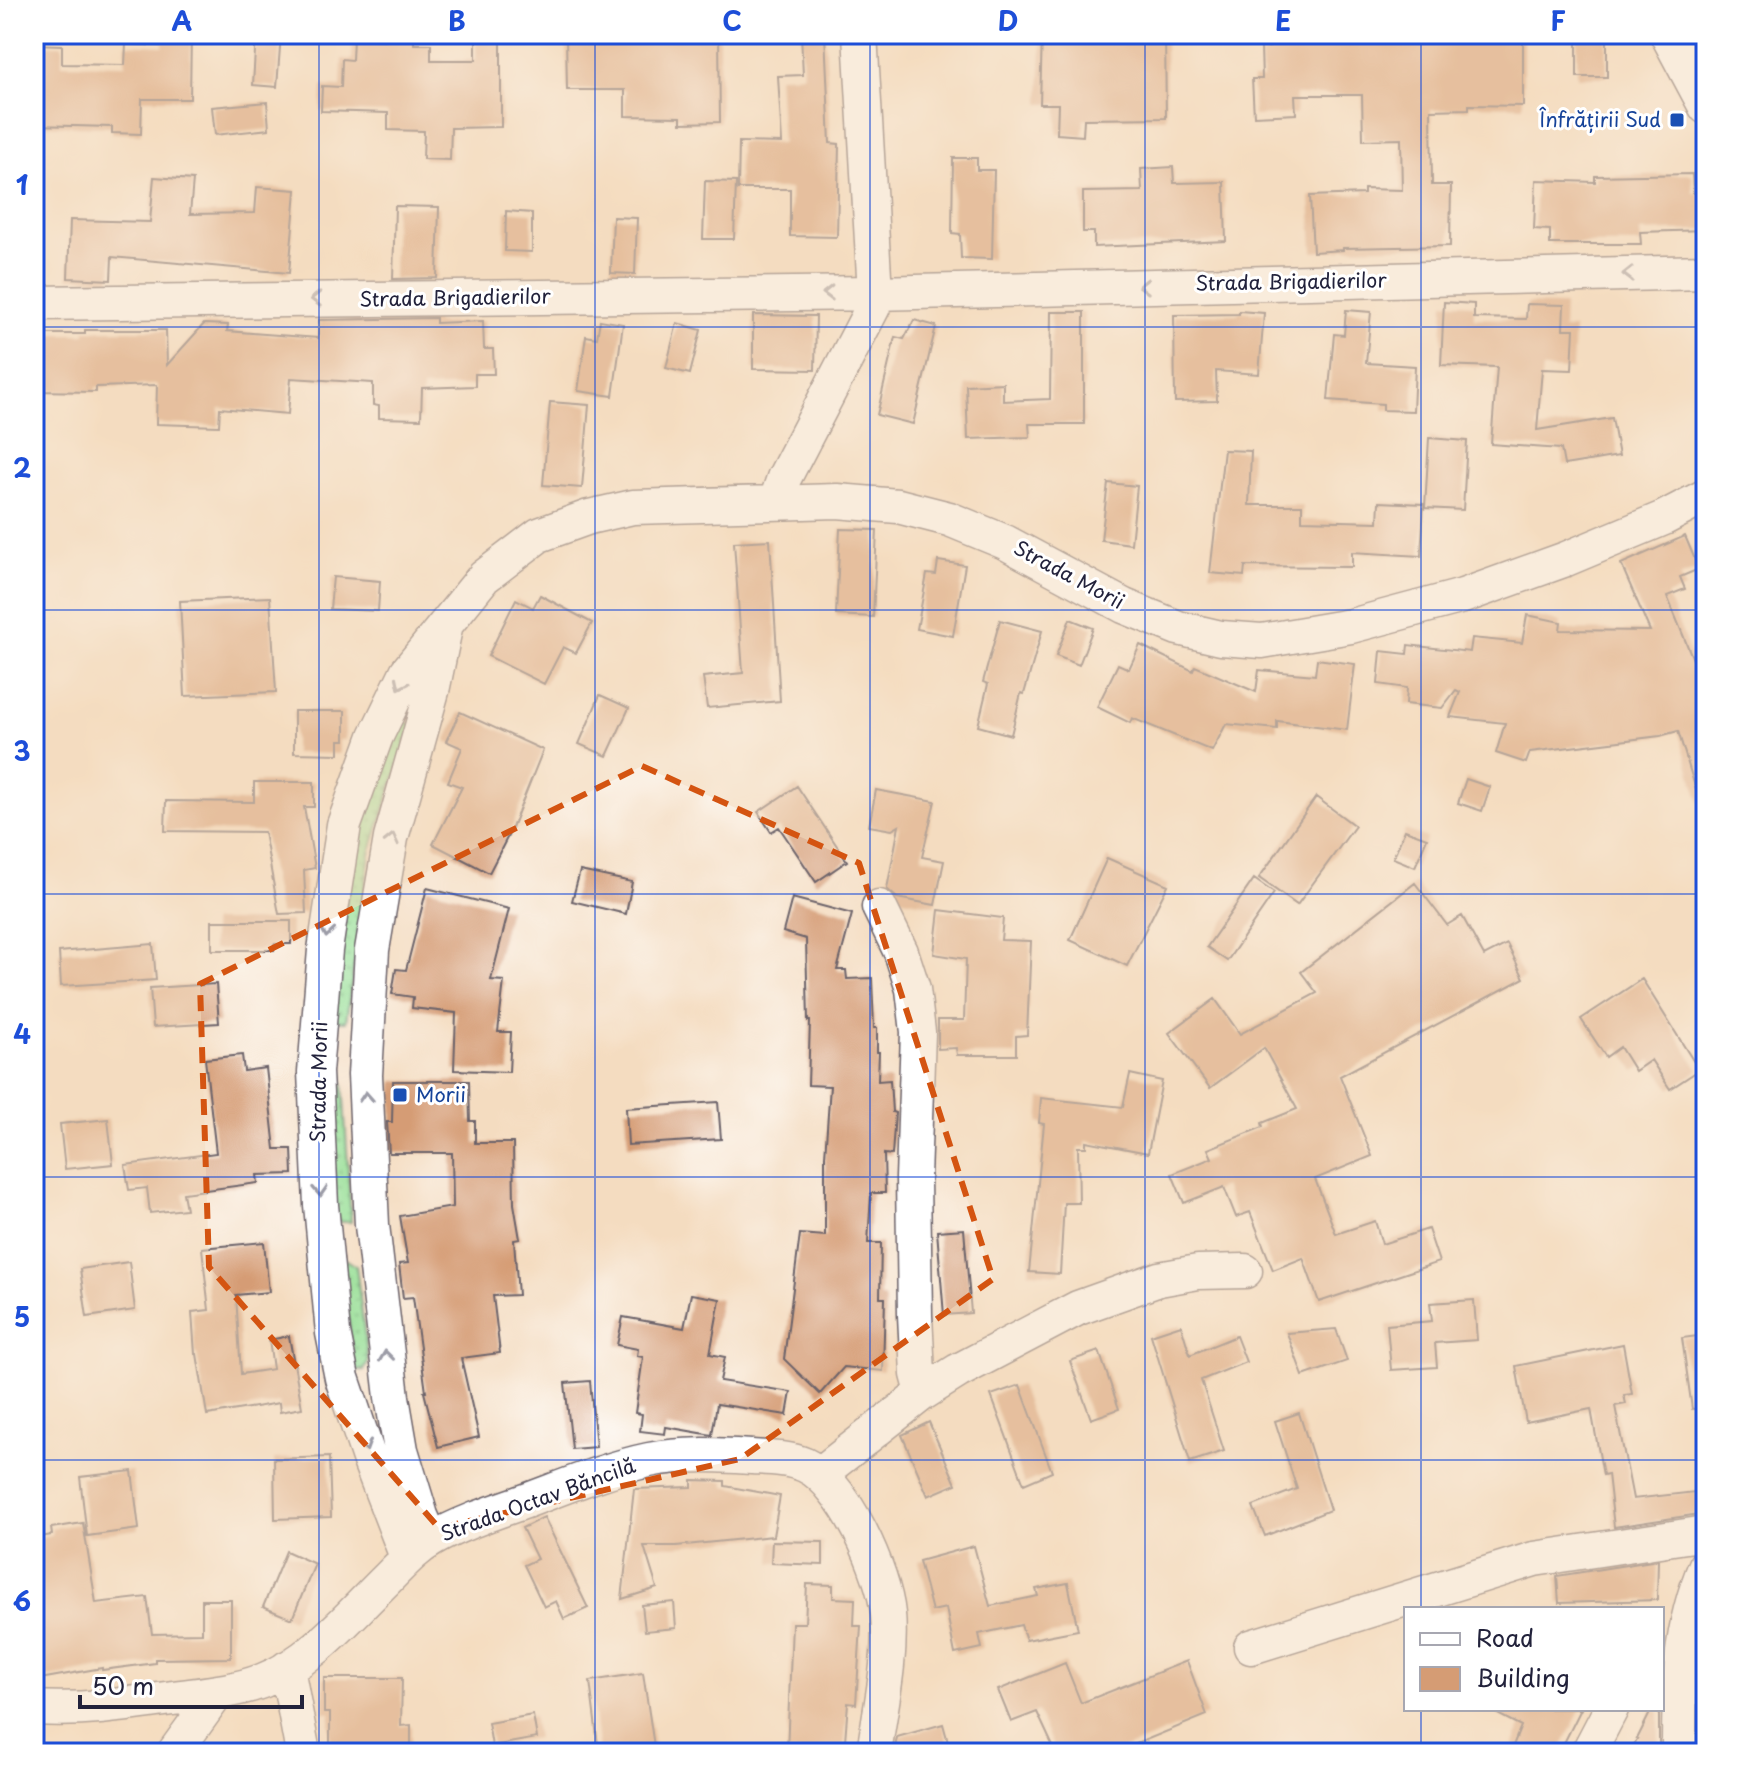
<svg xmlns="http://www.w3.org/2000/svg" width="1740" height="1787" viewBox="0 0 1740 1787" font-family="'Playpen Sans',sans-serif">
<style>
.grass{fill:url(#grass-dots);stroke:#5e8069;stroke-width:2}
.building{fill:#d59c74}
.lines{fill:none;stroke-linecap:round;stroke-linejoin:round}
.minor-casing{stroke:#6c636a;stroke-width:37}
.minor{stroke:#fff;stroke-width:34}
.oneway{stroke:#9c9ca7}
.marked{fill:none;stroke:#d45411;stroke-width:6;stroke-dasharray:16 10;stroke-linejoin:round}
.grid{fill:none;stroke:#1d4ed8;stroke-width:2;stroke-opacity:0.55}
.transit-dot{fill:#1a4fb4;stroke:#fff;stroke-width:3}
.labels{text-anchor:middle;stroke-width:6;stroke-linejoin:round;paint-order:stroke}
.transit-label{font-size:20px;fill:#164399;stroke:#fff;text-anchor:end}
.street-label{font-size:20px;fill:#22223b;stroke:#fff}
.neatline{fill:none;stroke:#1d4ed8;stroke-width:3}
.grid-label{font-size:26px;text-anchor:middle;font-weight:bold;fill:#1d4ed8}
</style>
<defs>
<pattern id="grass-dots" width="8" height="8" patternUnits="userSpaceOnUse" patternTransform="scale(2)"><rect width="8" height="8" fill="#9adf97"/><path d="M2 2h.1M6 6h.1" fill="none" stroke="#84bf83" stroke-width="1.8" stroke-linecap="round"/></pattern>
</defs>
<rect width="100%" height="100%" fill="#fff"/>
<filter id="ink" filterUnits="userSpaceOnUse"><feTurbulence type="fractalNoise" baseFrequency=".0125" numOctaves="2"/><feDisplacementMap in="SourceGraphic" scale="16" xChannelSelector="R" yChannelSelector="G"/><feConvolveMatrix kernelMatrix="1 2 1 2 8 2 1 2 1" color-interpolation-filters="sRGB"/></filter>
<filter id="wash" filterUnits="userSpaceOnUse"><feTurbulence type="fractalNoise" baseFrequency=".006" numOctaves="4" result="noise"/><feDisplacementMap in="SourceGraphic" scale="32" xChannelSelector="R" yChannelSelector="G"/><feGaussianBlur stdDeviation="1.8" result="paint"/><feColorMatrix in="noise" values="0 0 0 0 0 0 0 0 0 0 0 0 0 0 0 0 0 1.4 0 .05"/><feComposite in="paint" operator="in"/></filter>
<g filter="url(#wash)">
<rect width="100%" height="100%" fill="#f4dcc0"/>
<!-- grass -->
<path class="grass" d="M395 718 412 724 370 853 346 1021 331 1020 353 845Z
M331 1062 342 1064 351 1222H339L335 1219Z
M341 1260H347L356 1266 368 1362 364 1370 355 1371Z"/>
<g id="blocks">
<!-- building -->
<path class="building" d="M163 34H191L190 99H142L141 134 112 133V127L34 125V44L62 45V64L125 65 126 44 163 46Z
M256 34H281L277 87 253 85Z
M388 34 414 35V44H431V60H476V34H501V127L451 128 450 160 423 159 424 131 388 130V113L321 111 322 86 341 87 342 59 352 60 353 38 388 40Z
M566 34H719L720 122 681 123V117L625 116V90H567Z
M801 34H825L830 143 839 144 837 237 790 236V189H738L739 142 782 143 778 76 803 75Z
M1042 34H1165L1166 118 1084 119 1083 136 1057 134 1058 104H1040Z
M1269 34H1417V40L1498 38V34H1523V106L1469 105V109L1431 110 1432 185H1451L1450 246 1343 248V250L1313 252 1310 196 1364 194V189L1402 190 1401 139 1363 140 1362 95H1295L1296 114 1254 116 1252 79H1262L1261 47H1269Z
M1577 34H1607V77H1577Z
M267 102 269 129 215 135 212 107Z
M953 158H977V170H994L992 259 961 258 960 234 952 233Z
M1173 167 1174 183 1224 182 1226 241 1094 247V232H1083V192L1142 191 1141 169Z
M1692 174 1693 193 1706 192V230L1640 232 1641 244H1550V230L1534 229 1536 180 1595 182V176Z
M154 177 193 180 190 214 255 213 257 187 296 190 289 273 112 257 111 280 68 278 70 220 150 222Z
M705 181 736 182 734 239H703Z
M395 206 439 207 437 278 393 279Z
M506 211 532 213V252L505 251Z
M613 217 637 218 635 274 611 273Z
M1444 302 1474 304V318L1526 319 1527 304 1564 305 1563 329H1574L1572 370 1542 369 1537 430 1612 418 1619 456 1564 465 1561 449 1491 444 1497 367 1441 365Z
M1346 310 1371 312 1366 363 1415 366 1413 411 1383 410V404L1328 400 1334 334 1344 335Z
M1239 311 1264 313 1259 374 1216 371 1217 401 1175 402 1174 315 1239 314Z
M1051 312H1084V424H1029L1030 437 968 439 966 385 1003 383V401L1050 399Z
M753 315 816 316 815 370 753 369Z
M436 318V323L483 321 484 349H493L494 374H475V386L422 388 421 419 379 418V406L373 405V383L291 378 288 414 220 408 219 426 156 424 157 385 96 387V392L34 391V334H85V330H166L167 365 204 324 228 325 227 331 318 338 319 320Z
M600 320 623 324 613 396 578 391 586 336 597 338Z
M914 320 936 326 913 424 877 415 895 337 904 339Z
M677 323 701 330 690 374 666 368Z
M550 402 589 405 582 488 543 485Z
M1429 438 1467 441 1463 510 1425 508Z
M1224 450 1251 451 1249 505H1302V520L1378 522 1379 502 1424 504 1421 556 1352 552V567L1245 566 1244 576 1210 573Z
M1108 483 1137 486 1131 544 1101 540Z
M840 529 877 530 873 617 836 615Z
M1685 536 1699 569 1680 577 1685 589 1667 596 1706 691V803H1700L1678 731 1660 736 1530 752 1526 763 1496 753 1505 723 1450 717 1460 692 1456 690 1442 708 1406 704 1407 688 1378 684 1381 651 1407 654 1408 645 1470 652 1472 638 1522 643 1527 615 1561 622 1560 630 1650 631 1621 564Z
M770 540 780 701 707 708 703 677 743 673 734 542Z
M938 561 965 565 953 636 917 629 927 574 936 575Z
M333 577 380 581 378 611 330 609Z
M540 595 592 623 576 653 563 647 544 684 488 656 516 599 533 608Z
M270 597 276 692 185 696 180 601Z
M1070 619 1093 628 1079 665 1056 656Z
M1000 620 1042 631 1024 694 1021 693 1011 735 978 726 988 684 983 682Z
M1140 645 1193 671 1195 666 1256 692 1259 670 1315 675 1317 659 1355 664 1347 730 1277 721V729L1226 724 1212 751 1132 718 1130 723 1097 707 1118 664 1129 669Z
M600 695 629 708 607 756 579 744Z
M294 711H345V740H339V754L294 753Z
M460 712 543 750 511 830 489 873 433 844 462 787 448 782 462 748 446 741Z
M1466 779 1490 787 1482 811 1458 803Z
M254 782H314V807H304L315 868 304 870 306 913 279 914 264 832 165 831 166 801 254 802Z
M797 786 847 861 816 882 779 827 771 832 758 812Z
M876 790 935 801 922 857 944 861 935 905 897 898 887 889 899 826 892 830 869 826Z
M1316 797 1355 826 1297 905 1259 878Z
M1405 830 1427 838 1415 867 1393 858Z
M1107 858 1168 885 1127 966 1070 940Z
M580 871 632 882 626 914 572 901Z
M1254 879 1274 893 1227 961 1207 947Z
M1415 883 1447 925 1462 916 1484 956 1507 944 1524 978 1340 1076 1372 1156 1315 1179 1336 1234 1375 1221 1382 1244 1428 1229 1439 1262 1319 1302 1303 1258 1273 1270 1250 1212 1236 1217 1224 1187 1184 1203 1172 1174 1212 1158 1208 1149 1263 1127 1262 1123 1297 1109 1264 1048 1210 1088 1169 1033 1215 999 1240 1034 1317 993 1301 972Z
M427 888 509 909 491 980 504 981 498 1032H511L509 1072 454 1070 456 1013 412 1008 413 997 392 994 396 969 406 970Z
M792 898 852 914 837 970H846L847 979 872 978 874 1028H877V1052H879L878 1081 890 1080 892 1112 895 1113 892 1155 884 1154 885 1193H871L868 1243H881L880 1298H885L883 1371 844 1367 820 1394 784 1359 800 1234 825 1236V1156L830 1086 808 1085 810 1021H808L806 939 783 932Z
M939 910 1003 918 1001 940 1031 941 1027 1035 1016 1036V1055H957L956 1048 938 1049V1020H964L966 959 934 954Z
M212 921H291V944H274V950H212Z
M153 944 156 980 61 986 59 952Z
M1642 979 1699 1070 1670 1089 1651 1060 1635 1071 1620 1047 1606 1057 1581 1019Z
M216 984 219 1023 153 1027 150 988Z
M242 1055 244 1071 266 1068 275 1149H292L293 1174 257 1175 258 1183 183 1193 186 1209 150 1213 147 1188 129 1190 125 1165 216 1153 205 1059Z
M1130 1074 1162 1081 1148 1153 1086 1141V1147H1078L1079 1203H1064L1060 1274 1029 1272 1044 1124 1039 1123 1041 1098 1123 1107Z
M393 1081H469L470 1121H475V1143H513L514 1204 520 1239 514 1240 518 1295 493 1296 500 1353 461 1358 479 1437 438 1447 424 1392H426L413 1297 403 1298 399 1264 408 1263 400 1216 453 1207 452 1153H389L387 1122H392Z
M718 1102 721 1139 628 1145 626 1108Z
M108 1119 113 1164 65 1169 60 1124Z
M964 1229 971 1313 944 1315 937 1231Z
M264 1242 269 1292 236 1295 241 1374 273 1369 269 1340 289 1336 302 1408 280 1412 279 1403 207 1415 197 1354H195L192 1312 209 1310 202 1248Z
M129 1262 135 1310 87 1317 80 1269Z
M691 1294 720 1299 710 1354 725 1357 720 1381 791 1392 787 1415 717 1404 712 1435 666 1427 665 1434 640 1431 642 1414 635 1413 643 1357 637 1356 638 1349 617 1345 623 1317 684 1328Z
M1474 1300 1477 1340 1435 1343 1437 1367 1391 1370 1387 1325 1432 1321 1430 1303Z
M1181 1325 1190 1355 1236 1336 1246 1362 1201 1380 1224 1451 1190 1462 1151 1335Z
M1336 1329 1347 1361 1303 1376 1287 1333Z
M1706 1335V1408L1692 1409 1682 1338Z
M1623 1344 1632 1394 1624 1395 1626 1404 1615 1406 1633 1499 1704 1491 1706 1513 1614 1527 1608 1474 1603 1475 1591 1409 1526 1422 1516 1366Z
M1099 1351 1119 1409 1091 1419 1070 1361Z
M590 1381 596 1447 572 1449 565 1383Z
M1020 1385 1052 1472 1024 1484 991 1395Z
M1299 1413 1330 1510 1265 1536 1253 1506 1297 1489 1275 1421Z
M929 1422 956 1484 928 1496 902 1435Z
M329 1457 331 1517 275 1519 274 1459Z
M132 1471 139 1529 87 1536 80 1477Z
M692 1480 725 1481V1486L780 1496 773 1536 676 1546H644L657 1588 622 1599 634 1489 692 1487Z
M544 1517 588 1608 564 1619 556 1601 544 1607 524 1565 537 1559 522 1528Z
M83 1523 96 1603 147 1597 152 1634 202 1633V1600H231V1658L155 1659V1663L102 1670V1668L34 1680V1538L52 1535 51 1528Z
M772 1541 823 1542V1565L771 1563Z
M974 1546 990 1606 1038 1596 1036 1589 1068 1583 1078 1630 1026 1640 1021 1625 979 1634 982 1648 955 1654 946 1608 932 1611 919 1561Z
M286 1551 315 1564 292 1619 263 1607Z
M1658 1560 1657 1600 1559 1603 1557 1576Z
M807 1584 833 1585V1598L855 1599 854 1626H861L856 1704 848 1703 844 1753H787L792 1623H805Z
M674 1602 676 1628 645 1631 642 1605Z
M1187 1661 1207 1715 1114 1753H1056L1037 1712 1011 1722 998 1690 1065 1663 1081 1703Z
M643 1673 655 1753H599L590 1681Z
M324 1678H402L401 1726 411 1725V1750L330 1753V1713H324Z
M1488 1709H1581L1559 1753H1510L1521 1726Z
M1652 1709H1659V1753H1630Z
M533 1715 537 1738 492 1746 488 1723Z
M943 1724 951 1753H894L897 1737Z"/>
</g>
</g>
<g filter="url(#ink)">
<use href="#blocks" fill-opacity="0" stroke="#6c636a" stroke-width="2"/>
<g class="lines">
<!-- minor casing -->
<g class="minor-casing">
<path id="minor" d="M1667 34 1706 107
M34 303 875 293 1706 272
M776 501 784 478 873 307 875 293 860 34
M879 907 901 952 913 989 918 1032 913 1178 915 1315 918 1374 923 1393
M820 1474 923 1393 958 1371 1078 1308 1159 1279 1198 1272 1245 1271
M431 1539 421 1516 401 1450 392 1397 372 1225 365 1075 372 950 391 838 432 691 445 628
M407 1557 370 1461 342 1378 333 1333 321 1205 315 1072 318 1036 325 950 344 825 376 736 407 672 484 577 539 535 589 517 633 507 837 501 898 506 949 519 1005 542 1124 606 1178 628 1221 638 1262 641 1351 626 1463 596 1566 559 1664 518 1706 496
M1251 1647 1534 1559 1706 1533
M287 1668 303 1753
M34 1708C83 1711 124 1705 173 1698 202 1694 233 1692 262 1681 312 1662 350 1615 388 1578 402 1564 415 1549 433 1539 461 1523 492 1513 523 1502 564 1487 606 1469 649 1460 683 1453 717 1455 752 1457 769 1458 788 1458 805 1465 845 1483 884 1573 888 1614 892 1659 880 1709 874 1753
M174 1753 218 1692
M1588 1753 1611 1709
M1679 1753C1679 1685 1679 1628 1706 1565"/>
</g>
<!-- minor -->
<use href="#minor" class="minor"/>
</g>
<!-- one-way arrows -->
<defs><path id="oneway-chevron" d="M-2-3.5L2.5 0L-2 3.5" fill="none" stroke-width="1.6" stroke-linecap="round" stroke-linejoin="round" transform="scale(2)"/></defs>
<g class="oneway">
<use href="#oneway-chevron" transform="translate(1628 274) rotate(179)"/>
<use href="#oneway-chevron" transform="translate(1144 286) rotate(179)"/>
<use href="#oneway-chevron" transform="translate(828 293) rotate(179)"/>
<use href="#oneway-chevron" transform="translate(316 299) rotate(179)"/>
<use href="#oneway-chevron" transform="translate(401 684) rotate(116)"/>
<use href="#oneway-chevron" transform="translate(392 839) rotate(-77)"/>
<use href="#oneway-chevron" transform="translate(327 932) rotate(99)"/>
<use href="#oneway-chevron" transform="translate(366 1097) rotate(-93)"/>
<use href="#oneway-chevron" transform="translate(320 1191) rotate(87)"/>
<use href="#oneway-chevron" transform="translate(386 1356) rotate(-97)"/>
<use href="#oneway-chevron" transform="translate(365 1446) rotate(72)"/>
</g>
</g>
<!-- marked area -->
<path d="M0 0H1740V1787H0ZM642 766 859 863 993 1279 740 1459 439 1528 209 1267 200 984Z" fill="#f4dcc0" fill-opacity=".55" fill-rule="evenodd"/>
<path class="marked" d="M642 766 859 863 993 1279 740 1459 439 1528 209 1267 200 984Z"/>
<!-- grid -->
<path class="grid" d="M319 34V1753M595 34V1753M870 34V1753M1145 34V1753M1421 34V1609M34 327H1706M34 610H1706M34 894H1706M34 1177H1706M34 1460H1706M1421 1709V1753"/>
<!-- markers -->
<g class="transit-dot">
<rect x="1669" y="112" width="16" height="16" rx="4"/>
<rect x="392" y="1087" width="16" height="16" rx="4"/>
</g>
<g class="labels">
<!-- transit labels -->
<g class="transit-label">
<text x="1661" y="127">Înfrățirii Sud</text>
<text x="416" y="1102" text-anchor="start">Morii</text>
</g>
<!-- street labels -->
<g class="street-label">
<text transform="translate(1291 282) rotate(-1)" y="7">Strada Brigadierilor</text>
<text transform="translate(455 298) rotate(-1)" y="7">Strada Brigadierilor</text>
<text transform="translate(1069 575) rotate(28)" y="7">Strada Morii</text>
<text transform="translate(319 1082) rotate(-89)" y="7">Strada Morii</text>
<text transform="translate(538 1500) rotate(-20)" y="7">Strada Octav Băncilă</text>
</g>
</g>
<!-- margin -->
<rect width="1740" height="1787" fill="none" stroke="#fff" stroke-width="88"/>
<!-- legend -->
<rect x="1404" y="1607" width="260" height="104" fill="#ffffff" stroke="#a7a7b1" stroke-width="2"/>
<rect x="1420" y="1633" width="40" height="12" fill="#ffffff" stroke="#a7a7b1" stroke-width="2"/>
<text x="1476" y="1647" font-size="24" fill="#22223b">Road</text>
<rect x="1420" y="1667" width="40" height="24" fill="#d59c74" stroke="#a7a7b1" stroke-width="2"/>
<text x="1476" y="1687" font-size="24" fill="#22223b">Building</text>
<!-- scale -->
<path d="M80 1695v12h222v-12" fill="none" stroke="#22223b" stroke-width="4"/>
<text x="92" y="1695" font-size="24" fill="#22223b" stroke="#ffffff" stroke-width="6" paint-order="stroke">50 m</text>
<rect x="44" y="44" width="1652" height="1699" class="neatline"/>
<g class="grid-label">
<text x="182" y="31">A</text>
<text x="457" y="31">B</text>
<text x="732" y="31">C</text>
<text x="1008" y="31">D</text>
<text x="1283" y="31">E</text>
<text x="1558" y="31">F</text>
<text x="22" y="195">1</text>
<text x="22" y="478">2</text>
<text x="22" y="761">3</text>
<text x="22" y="1044">4</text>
<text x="22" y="1327">5</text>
<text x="22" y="1611">6</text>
</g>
</svg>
